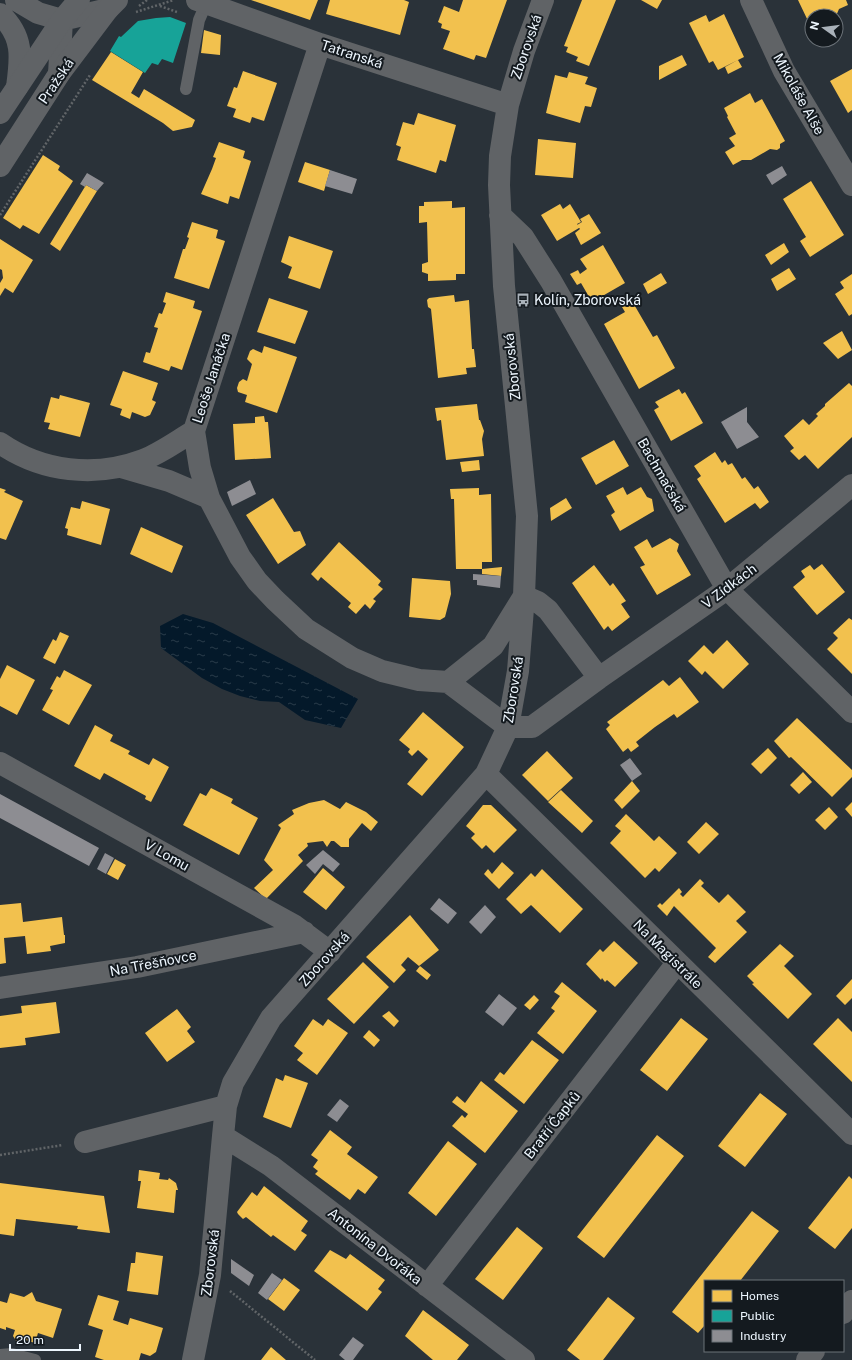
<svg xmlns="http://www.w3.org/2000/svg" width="852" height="1360" viewBox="0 0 852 1360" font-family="'Public Sans',sans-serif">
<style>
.water{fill:url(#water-ripples)}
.homes{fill:#f2c14e}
.public{fill:#17a398}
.industry{fill:#8d8d92}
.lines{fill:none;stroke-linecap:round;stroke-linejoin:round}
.path{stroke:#616568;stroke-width:2.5;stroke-dasharray:2 2;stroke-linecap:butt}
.service{stroke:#606366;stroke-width:12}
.minor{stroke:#606366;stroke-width:22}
.tertiary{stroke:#606366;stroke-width:22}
.labels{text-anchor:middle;stroke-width:4;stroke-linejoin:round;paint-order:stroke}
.street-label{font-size:14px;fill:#edf6fe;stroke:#141a1f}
.poi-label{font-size:14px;fill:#edf6fe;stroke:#141a1f;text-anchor:start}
</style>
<defs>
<pattern id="water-ripples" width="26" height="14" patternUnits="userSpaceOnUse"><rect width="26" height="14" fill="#04192a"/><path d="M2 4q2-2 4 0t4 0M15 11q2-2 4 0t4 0" fill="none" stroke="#293b4a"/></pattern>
</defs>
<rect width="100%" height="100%" fill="#2a3239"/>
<!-- water -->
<path class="water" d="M183 614 213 623 358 699 341 728 305 720 279 702 260 701 240 696 222 689 202 678 161 648 160 626Z"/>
<!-- homes -->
<path class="homes" d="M251 0H318L310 20Z
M330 0H404L409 2 400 35 326 14Z
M463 0H507L486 58 476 55 474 60 443 49 450 31 441 28 442 24 438 22 444 6 459 12Z
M582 0H616L589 66 576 61 578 57 566 52 568 47 564 46Z
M641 0H662L657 9Z
M798 0H846L848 5 839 9 836 16H812V21L809 23Z
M724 14 744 57 718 70 713 61 709 63 689 23 706 15 709 22Z
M204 30 221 35 220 55 201 53Z
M111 52 143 72 131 93 139 98 144 89 195 120 192 127 173 131 163 123 92 80Z
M682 55 687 65 659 80V66Z
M738 60 742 67 728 74 725 67Z
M852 69V110L848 113 830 81Z
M243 71 277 83 264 121 252 117 250 123 233 117 236 109 227 106 234 87 237 88Z
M569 72 588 77 585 84 597 88 591 107 585 106 580 123 546 113 555 75 567 78Z
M750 93 755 103 762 99 785 141 780 144V148L777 150 770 149 751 160H742L733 165 725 152 735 146 729 138 736 134 727 117 728 116 724 108Z
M418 113 456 125 446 162 440 160 436 173 397 160 401 147 396 145 403 122 414 125Z
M538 139 576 143 573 178 535 175Z
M219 142 245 151 243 158 251 161 239 199 230 196 228 204 201 194 212 169 216 158 213 157Z
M43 155 60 166 58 170 73 181 39 234 23 225 20 229 3 218Z
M305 162 330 170 324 191 298 182Z
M811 181 844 235 810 257 800 241 806 237 783 199Z
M86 185 97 191 60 251 50 244Z
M452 201V208L465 207V274H456V280L428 281V274L422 272V264L428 262 427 222 419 223V206H424V202Z
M560 204 563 209 570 204 581 222 577 224 579 228 557 241 541 215Z
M589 214 601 233 581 245 575 233 580 229 577 225 582 222 580 219Z
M192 222 218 230 216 238 225 241 209 289 174 278 183 249H185L189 238 187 237Z
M289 236 333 251 320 289 288 278 292 267 281 262Z
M0 239 33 260 13 293 5 288 0 296V283L3 278 2 270 0 269Z
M784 243 789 252 771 265 765 255Z
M603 245 625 283 592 302 581 283 577 285 570 274 578 270 580 274 587 269 580 259Z
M789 268 796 279 777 291 771 279Z
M661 273 667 283 648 294 643 284Z
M852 274V314L849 316 835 294 844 288 840 282Z
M166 292 195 301 193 308 202 311 182 370 171 366 169 371 143 362 146 352 150 353 158 328 154 327 159 313 162 314 166 303 163 302Z
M454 295 455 302 469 300 472 349H474L476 367 466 368 467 374 438 378 431 309 428 307 427 300 429 298Z
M269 298 308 311 295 344 257 332Z
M632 301 653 337 657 335 675 368 639 389 604 324 625 312 622 307Z
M842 331 852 350 838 359 823 343Z
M264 346 297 357 277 413 245 402 247 395 238 392 237 388 239 382 243 379 247 381 252 364 247 359 250 351 253 349 262 353Z
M123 371 158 383 152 400 156 402 150 415 145 417 132 412 130 419 120 415 122 409 110 405Z
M849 383 852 386V437L818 469 805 455 799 460 790 451 794 448 784 436 803 419 809 425 818 416 816 414 825 406V404Z
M679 389 682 394 685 392 703 423 671 441 654 410 659 407 655 402Z
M60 395 90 403 80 437 48 429 50 423 44 422 51 397 59 399Z
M477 404 479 420H480L484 431 482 439 484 456 446 460 441 420 437 421 435 408Z
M264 416 265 422H268L271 458 235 460 233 424 255 423V417Z
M614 440 629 466 596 485 581 458Z
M715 452 722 463 725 460 728 465 732 463 742 479 745 477 754 489 758 486 769 502 760 509 755 503 725 523 697 479 701 476 694 466Z
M479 460 480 470 462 472 460 462Z
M623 487 627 495 641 487 647 497 652 499 654 511 620 531 611 515 615 512 606 496Z
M0 488 6 490 4 492 23 501 6 540 0 538Z
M479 488V495L491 494 492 562H482V569H456L454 499H451L450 489Z
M273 498 294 532 300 531 306 545 278 564 246 515Z
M566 498 572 508 551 521 550 508Z
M82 501 110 509 101 545 67 535 68 529 65 528 71 507 80 509Z
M141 527 183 546 172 573 130 554Z
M670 538 679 544 677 551 691 575 657 595 640 567 645 565 634 547 647 539 652 548Z
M339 542 381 581 378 585 383 589 373 599 376 601 370 609 365 604 356 614 348 607 351 603 321 577 318 581 311 574Z
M822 564 845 592 817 615 793 587 805 577 801 571 810 565 814 570Z
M594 565 610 586 613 583 626 601 621 604 630 617 612 631 608 626 604 630 572 583Z
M502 567 501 576 482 574V569Z
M412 578 450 581 451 594 445 617 440 620 409 617Z
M849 618 852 620V674L827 649 838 638 833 633Z
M60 632 69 636 55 664 43 658 53 639 56 641Z
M727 640 749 664 723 689 705 671 702 675 688 661 704 645 713 654Z
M7 665 35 680 17 715 0 706V679Z
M64 670 92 685 69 725 42 710 53 690 50 689 57 676 60 678Z
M680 677 699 702 677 718 674 714 655 727 636 742 639 746 631 752 628 748 623 752 606 729 610 725 607 722 663 680 669 686Z
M423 712 464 747 422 796 407 784 428 759 418 750 412 756 408 752 410 749 399 740Z
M797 718 852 770V777L832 797 791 757 789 758 774 741Z
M95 725 113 735 110 741 130 751 128 754 149 765 153 758 169 767 151 802 145 799 146 796 104 773 100 780 74 766Z
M768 748 777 758 761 774 751 764Z
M547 751 573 778 548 801 522 775Z
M803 772 812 782 799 794 790 785Z
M632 781 640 791 622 809 614 800Z
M211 788 233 799 231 803 258 818 239 855 183 825 200 793 206 796Z
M561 790 593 821 582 833 548 802Z
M324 800 340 809 346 802 366 812 378 822 371 831 362 823 349 839V847H341L334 841H331L327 847 323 841 307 843 308 846 298 855 303 861 266 899 254 888 273 870 264 860 281 828 278 825 294 814 292 810 309 803Z
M852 802V817L845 809Z
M483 805H491L517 830 494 853 486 845 482 849 471 838 475 834 466 826Z
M829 807 838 817 825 830 815 820Z
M626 814 654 841 659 836 677 853 659 872 655 868 645 878 610 843 621 831 615 826Z
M706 822 719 834 699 854 687 842Z
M115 859 126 865 118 880 107 874Z
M502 862 514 873 499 889 484 874 488 869 492 874Z
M323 868 345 887 326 910 303 892Z
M542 869 583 909 560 933 531 905 521 914 506 899 531 873 535 877Z
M700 879 704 883 701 886 719 903 728 894 746 912 736 921 747 932 715 963 708 957 716 948 674 906 667 916 657 906 660 903 662 905 679 888 682 892 680 894 683 897Z
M21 903 23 922 62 917 64 935H65V943L50 946 51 951 27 954 25 936 4 938 6 963 0 964V905Z
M410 915 439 950 419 966 408 957 401 965 406 970 394 983 366 957Z
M614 941 638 963 615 987 607 980 605 982 602 978 601 980 586 964 600 949 603 952Z
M780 944 794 956 784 966 812 994 788 1019 752 984 754 983 747 976Z
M363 962 389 987 354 1024 327 999Z
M420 966 431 975 427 980 416 971Z
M852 979V998L845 1005 836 996Z
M562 982 597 1011 563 1054 537 1033 555 1011 551 1008 560 996 554 992Z
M534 995 539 1000 530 1010 524 1005Z
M56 1002 60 1033 25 1038 26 1045 0 1048V1016L22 1013 21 1006Z
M177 1009 191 1027 187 1031 195 1042 167 1062 145 1033Z
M389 1011 399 1021 394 1027 382 1016Z
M681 1018 708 1039 667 1091 640 1070Z
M838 1018 852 1032V1082L813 1044Z
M313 1019 323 1026 328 1019 348 1033 317 1075 297 1060 303 1053 294 1046Z
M369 1030 380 1040 374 1047 363 1037Z
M532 1040 559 1060 524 1104 494 1080 500 1072 504 1075Z
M285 1075 308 1083 291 1128 263 1117 276 1078 283 1081Z
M481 1081 518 1111 485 1153 452 1126 462 1115 465 1118 468 1114 452 1102 457 1096 465 1103Z
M760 1093 787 1114 745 1167 718 1146Z
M330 1130 352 1147 347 1154 378 1177 365 1194 358 1189 350 1200 315 1174 318 1171 313 1167 318 1160 311 1155Z
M657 1135 684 1156 604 1258 577 1237Z
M448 1141 477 1164 436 1216 408 1193Z
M139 1170 160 1173 159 1179 168 1180 169 1178 176 1183 178 1190H176L174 1213 137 1208 141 1181H138Z
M849 1176 852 1179V1228L835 1249 808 1228Z
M0 1183 104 1196 110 1233 77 1229 78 1226 16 1219 14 1236 0 1234Z
M264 1186 308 1221 301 1231 307 1235 295 1251 273 1235 271 1237 246 1217 243 1219 238 1214 237 1212 252 1192 257 1196Z
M752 1211 779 1231 740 1281H705V1325L698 1333 672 1312Z
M517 1227 543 1248 503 1300 475 1279Z
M330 1250 346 1259 350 1254 385 1280 378 1289 382 1292 367 1311 314 1271Z
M136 1252 163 1256 158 1295 127 1291 131 1263H135Z
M284 1278 300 1290 284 1311 268 1299Z
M32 1292 36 1301 62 1309 53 1338 38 1333 35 1343 22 1339 17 1342 13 1336 15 1330 6 1327V1330L0 1328V1301L7 1303 10 1293 24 1297Z
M98 1295 119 1301 113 1320 128 1325 130 1318 163 1328 156 1352 150 1356 141 1353 139 1360H104L95 1357 103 1330 88 1325Z
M608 1297 635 1318 603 1360H580L567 1350Z
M423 1310 469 1345 457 1360H433L405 1336Z
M271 1347 286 1360H261Z"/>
<!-- public -->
<path class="public" d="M170 17 186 23 173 63 162 59 158 65 152 63 145 73 110 51 119 36 121 37 138 21 156 18Z"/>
<!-- industry -->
<path class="industry" d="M782 166 787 175 772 185 766 175Z
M330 170 357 179 352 194 325 186Z
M87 173 104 183 97 191 86 185 85 187 80 184Z
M747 407V422L759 437 737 449 721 422Z
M250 480 256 494 232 506 227 492Z
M473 574 501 576 500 588 477 585V580H473Z
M630 758 642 774 632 781 620 765Z
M0 794 99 848 89 866 0 818Z
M323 850 340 864 333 872 323 864 315 874 306 865Z
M105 853 114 858 106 874 97 869Z
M439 898 457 913 448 924 430 909Z
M485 905 496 917 481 934 469 922Z
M499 994 517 1008 503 1026 485 1012Z
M340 1099 349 1106 337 1122 327 1115Z
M231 1259 254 1275 249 1286 231 1273Z
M272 1273 282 1280 267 1300 258 1293Z
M353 1337 364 1345 353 1360H345L339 1355Z"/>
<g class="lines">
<!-- path -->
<path class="path" d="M139 6 147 0
M160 6 177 12
M136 12 174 0
M0 215 90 75
M0 1155 63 1145
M230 1291 315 1360"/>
<!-- service -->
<path class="service" d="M186 89 199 20 206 4
M0 1355 12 1354 35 1360"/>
<!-- minor -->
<path class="minor" d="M16 0 38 13 62 20 108 9
M197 0 320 44 508 105
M751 0 784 71 852 185
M0 14C24 37 21 57 17 87
M320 44 194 431 200 468 209 498 240 557 257 581 275 600 306 629 352 658 382 671 419 680 448 682 508 727H532L599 678 727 589 852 485
M59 74 62 20
M500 215 523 237 551 281 727 589 852 712
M0 443C42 472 95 478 143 460 161 453 177 441 194 431
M121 467 169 481 209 498
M448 682 493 646 524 596 538 602 548 610 599 678
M0 763 295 926 330 952
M486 774 852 1134
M0 988 137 967 304 932
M223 1136 271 1166 524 1360
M85 1142 226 1106
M427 1286 677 963
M843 1313 852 1301
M193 1360 210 1275 223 1136 226 1106 233 1083 271 1018 486 774 508 727 518 671 524 596 527 516 504 286 499 185 500 156 508 105 524 51 543 0
M807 1360 814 1351"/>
<!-- tertiary -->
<path class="tertiary" d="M0 113 62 20 79 0
M0 166 59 74 108 9 117 0"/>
</g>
<!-- icons -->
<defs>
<g id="bus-bare" transform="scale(1.08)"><path d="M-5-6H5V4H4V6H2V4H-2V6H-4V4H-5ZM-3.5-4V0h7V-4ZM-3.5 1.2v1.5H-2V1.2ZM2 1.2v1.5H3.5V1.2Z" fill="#a9b1b9" stroke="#141a1f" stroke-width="2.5" paint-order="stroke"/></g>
</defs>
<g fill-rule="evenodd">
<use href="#bus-bare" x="523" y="300"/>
</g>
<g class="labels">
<!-- street labels -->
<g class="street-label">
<text transform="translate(526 47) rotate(-71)" y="5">Zborovská</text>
<text transform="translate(352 54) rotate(18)" y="5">Tatranská</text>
<text transform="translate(56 81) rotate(-56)" y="5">Pražská</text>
<text transform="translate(799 94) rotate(61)" y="5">Mikoláše Alše</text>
<text transform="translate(512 367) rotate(-96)" y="5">Zborovská</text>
<text transform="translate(211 378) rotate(-72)" y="5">Leoše Janáčka</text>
<text transform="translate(662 475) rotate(60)" y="5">Bachmačská</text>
<text transform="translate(729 586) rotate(-37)" y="5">V Zídkách</text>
<text transform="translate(513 690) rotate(-81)" y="5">Zborovská</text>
<text transform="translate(167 855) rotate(29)" y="5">V Lomu</text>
<text transform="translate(668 954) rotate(45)" y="5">Na Magistrále</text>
<text transform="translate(324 959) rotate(-48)" y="5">Zborovská</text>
<text transform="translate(153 963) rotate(-11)" y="5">Na Třešňovce</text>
<text transform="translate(552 1125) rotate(-52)" y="5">Bratří Čapků</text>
<text transform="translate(375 1246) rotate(38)" y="5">Antonína Dvořáka</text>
<text transform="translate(210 1263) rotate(-83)" y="5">Zborovská</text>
</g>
<!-- poi labels -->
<g class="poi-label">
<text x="534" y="305">Kolín, Zborovská</text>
</g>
</g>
<!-- legend -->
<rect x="704" y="1280" width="140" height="72" fill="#141a1f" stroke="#6b7278"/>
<rect x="712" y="1290" width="20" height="12" fill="#f2c14e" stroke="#6b7278"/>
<text x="740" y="1300" font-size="12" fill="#edf6fe">Homes</text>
<rect x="712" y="1310" width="20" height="12" fill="#17a398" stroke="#6b7278"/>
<text x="740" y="1320" font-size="12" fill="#edf6fe">Public</text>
<rect x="712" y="1330" width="20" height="12" fill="#8d8d92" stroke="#6b7278"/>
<text x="740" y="1340" font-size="12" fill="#edf6fe">Industry</text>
<!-- north arrow -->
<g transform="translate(824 28) rotate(284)"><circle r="19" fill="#141a1f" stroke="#6b7278"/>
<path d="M0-3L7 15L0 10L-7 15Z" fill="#a9b1b9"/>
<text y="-6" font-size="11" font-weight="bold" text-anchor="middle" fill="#edf6fe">N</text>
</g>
<!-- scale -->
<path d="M10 1344v6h70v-6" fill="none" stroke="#edf6fe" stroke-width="2"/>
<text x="16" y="1344" font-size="12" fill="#edf6fe" stroke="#141a1f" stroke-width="3" paint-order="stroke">20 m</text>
</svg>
